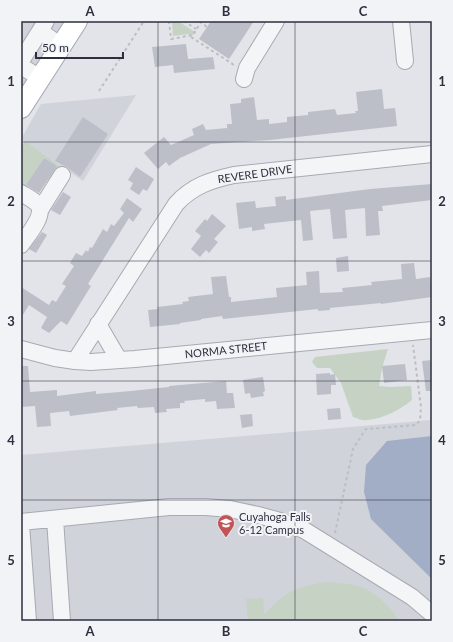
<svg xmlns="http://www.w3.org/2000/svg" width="453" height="642" viewBox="0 0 453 642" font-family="Lato,sans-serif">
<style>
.built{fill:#d0d3da}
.green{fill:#c6d2c4}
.water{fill:#a1aec5}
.building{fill:#bdbfc8}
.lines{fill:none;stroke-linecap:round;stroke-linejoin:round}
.minor-casing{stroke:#a8aab3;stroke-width:18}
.major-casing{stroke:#a2a7b3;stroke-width:22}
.path{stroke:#bcbec3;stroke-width:2;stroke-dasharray:3 3;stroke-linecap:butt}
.minor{stroke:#f4f5f7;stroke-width:16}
.major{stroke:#fff;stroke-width:20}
.grid{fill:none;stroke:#2c303f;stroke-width:1;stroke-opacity:0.55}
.labels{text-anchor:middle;stroke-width:4;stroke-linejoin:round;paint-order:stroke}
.street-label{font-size:11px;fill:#2c303f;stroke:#f1f3f6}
.poi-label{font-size:11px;fill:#2c303f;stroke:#f1f3f6;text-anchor:start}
.neatline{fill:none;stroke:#2c303f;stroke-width:1.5}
.grid-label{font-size:13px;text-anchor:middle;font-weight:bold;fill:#2c303f}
</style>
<rect width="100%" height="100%" fill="#e2e4e9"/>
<!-- built -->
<path class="built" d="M21 21H77L21 108Z
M136 95 83 181 21 139 41 104Z
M432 420V621H21V455Z"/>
<!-- green -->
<path class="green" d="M172 21H178L195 32 192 36 189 34 173 36Z
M25 141 63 168 55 182 48 179 56 166 44 158 25 187 21 184V148Z
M388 349 382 368 379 386 390 387 411 386 412 400C400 410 381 420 365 420 362 421 357 418 353 417L341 383 330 368H317L312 362 315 357Z
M326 582C335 583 345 583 354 585 372 589 390 605 399 621H248L246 599 263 598 264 615C287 590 294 588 326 582Z"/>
<!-- water -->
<path class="water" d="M432 436V579L371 519 364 492 366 465 387 441Z"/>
<!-- building -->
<path class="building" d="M211 21H254L229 59 199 39Z
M186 44 188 59 213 57 215 69 174 73 173 65 155 67 152 47Z
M382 89 384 109 395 108 397 126 270 140 211 144 180 158 169 166 166 162 158 169 144 153 164 137 171 145 194 135 192 129 203 124 206 130 227 128V124H232L230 104 241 103V99L254 97 257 120 269 119V124L287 122V117L308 115V112L335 109 337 115 356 113 355 111H358L356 92Z
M83 117 108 134 80 177 67 167 55 161Z
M44 158 57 166 39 193 26 185Z
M136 167 154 179 147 191 143 189 139 195 130 189 133 183 128 180Z
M432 184V200L382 206 383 211H378L380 235 366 236 365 208 345 210 347 238 333 239 330 209 310 211 313 240 303 241 301 220 264 224 265 229 252 231V227L239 229 236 203 255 201 256 208 276 206 275 197 286 196V200L370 189Z
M63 192 71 197 60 215 51 210Z
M127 198 142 209 133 222 129 218 88 284 91 286 67 325 61 321 49 333 41 328 47 317 29 305 21 318V287L49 305 52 300 56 302 66 286 62 284 74 266 70 263 76 253 82 256 86 250 88 252 90 247 92 248 103 229 107 232 111 224 114 226 124 213 120 209Z
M212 214 226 226 214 239 218 242 209 253 206 250 200 257 191 249 201 236 195 231 205 219 207 221Z
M42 232 47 235 36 253 29 249Z
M348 256 349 271 337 272 336 258Z
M414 263 416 279 430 277 432 297 381 304V303L330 308V310L318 311V309L223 319 222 316 201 319V320L180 323V324L150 327 148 310 158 309 157 307 183 304 182 302 189 301 188 297 213 294 211 277 226 276 229 297H231V302L277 297 276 288 307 285 306 272 319 271 320 293 343 292 342 288 372 285 371 282 402 279 401 264Z
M432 360V391H426L422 361Z
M405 364 407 380 384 383 382 366Z
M21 366H28L30 392 57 390V396L96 391V394L131 391 169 387V386L226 381 227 393H233L235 408 217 409 216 401 205 402V399L184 401 185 403H180V408L166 409 167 412 155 413 154 407 138 408 137 406 117 408 118 410 70 416 69 411 50 413 51 426 37 427 35 406 21 407Z
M330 373V375L335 374 336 385H331V394L317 395 316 374Z
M263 377 265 391 263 392 264 396 251 398 250 393 245 394 243 380Z
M340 408 341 419 328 420 327 409Z
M252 414 253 426 242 428 240 415Z"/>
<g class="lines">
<!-- minor casing -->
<g class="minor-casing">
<path id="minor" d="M46 21 40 31 61 46
M401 21 405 61
M21 61 40 31
M21 66 40 78
M244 79 247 68 276 21
M21 193C26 196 36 201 39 206 44 217 27 236 21 245
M40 210 62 175
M98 324 119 360
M21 349 55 358 75 361 91 362 135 359 432 330
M75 361 176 204C192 186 211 180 234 175L432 154
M55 519 62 621
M21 522 169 507H206L230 509 258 515 280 521 304 530 412 597 432 614
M21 524 28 621"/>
</g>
<!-- major casing -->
<g class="major-casing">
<path id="major" d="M21 108 77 21"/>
</g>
<!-- path -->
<path class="path" d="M169 21 171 39 193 35 201 22 207 27
M184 21 196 29
M191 37 234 65
M99 91 144 21
M335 533 353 449 366 429 416 425 420 420 421 407 413 345"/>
<!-- minor -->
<use href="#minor" class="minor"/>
<!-- major -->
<use href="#major" class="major"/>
</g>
<!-- grid -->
<path class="grid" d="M158 21V621M295 21V621M21 142H432M21 261H432M21 381H432M21 500H432"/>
<!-- icons -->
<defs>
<g id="school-pin" transform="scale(0.9)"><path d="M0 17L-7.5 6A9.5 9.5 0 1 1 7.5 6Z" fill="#c05456" stroke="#f1f3f6"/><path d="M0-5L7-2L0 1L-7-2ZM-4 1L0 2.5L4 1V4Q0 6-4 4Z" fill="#fff"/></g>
</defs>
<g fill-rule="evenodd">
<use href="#school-pin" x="226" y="523"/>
</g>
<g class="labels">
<!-- street labels -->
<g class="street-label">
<text transform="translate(255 174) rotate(-8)" y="4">REVERE DRIVE</text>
<text transform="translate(226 350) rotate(-6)" y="4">NORMA STREET</text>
</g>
<!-- poi labels -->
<g class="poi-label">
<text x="239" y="521">Cuyahoga Falls<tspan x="239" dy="13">6-12 Campus</tspan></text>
</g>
</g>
<!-- border -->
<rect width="453" height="642" fill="none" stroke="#f1f3f6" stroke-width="44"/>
<!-- scale -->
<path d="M36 52v6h87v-6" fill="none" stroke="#2c303f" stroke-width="2"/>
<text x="42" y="52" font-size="12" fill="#2c303f" stroke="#f1f3f6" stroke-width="3" paint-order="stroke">50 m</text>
<rect x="22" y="22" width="409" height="598" class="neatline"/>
<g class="grid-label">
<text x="90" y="16">A</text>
<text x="226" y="16">B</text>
<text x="363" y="16">C</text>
<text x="11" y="86">1</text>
<text x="442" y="86">1</text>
<text x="11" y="206">2</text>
<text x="442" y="206">2</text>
<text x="11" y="326">3</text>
<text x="442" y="326">3</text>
<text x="11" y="445">4</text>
<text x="442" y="445">4</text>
<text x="11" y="565">5</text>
<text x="442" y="565">5</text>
<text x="90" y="636">A</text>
<text x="226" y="636">B</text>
<text x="363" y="636">C</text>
</g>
</svg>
